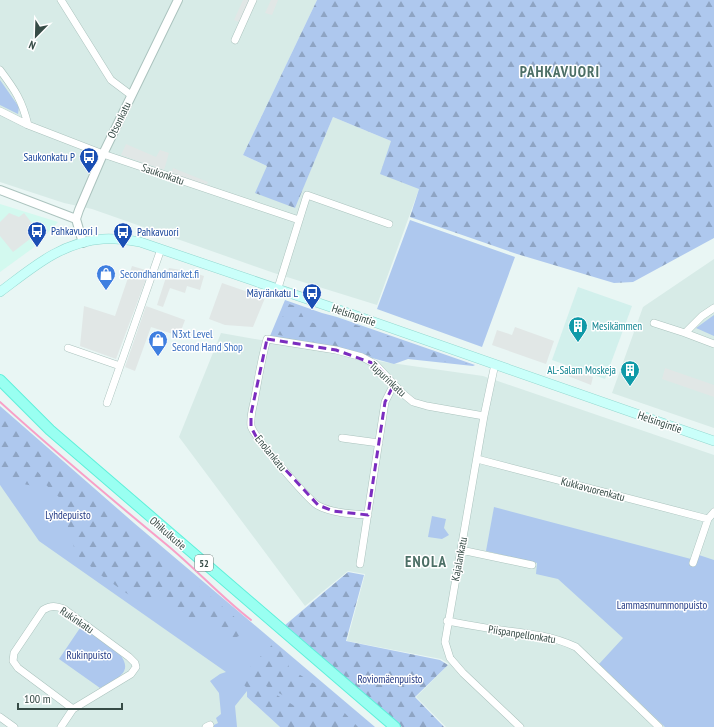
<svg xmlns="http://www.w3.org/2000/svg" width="714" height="727" viewBox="0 0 714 727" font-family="'PT Sans Narrow',sans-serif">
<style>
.residential{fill:#d7ebe7}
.commercial{fill:#d3f9ef}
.education{fill:#d2f0ec}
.green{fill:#aec8ee}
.forest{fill:url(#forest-firs)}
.parking{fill:#e1e7e6}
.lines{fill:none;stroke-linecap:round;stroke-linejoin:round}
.stream{stroke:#f8a0c7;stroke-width:2}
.minor-casing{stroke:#abc3be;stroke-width:8}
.tertiary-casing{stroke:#abc3be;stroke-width:10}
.secondary-casing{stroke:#93d7cf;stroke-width:10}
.primary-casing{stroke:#5df0da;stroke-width:12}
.minor{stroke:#fff;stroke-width:7}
.tertiary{stroke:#fff;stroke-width:8}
.secondary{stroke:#cafffa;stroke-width:9}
.primary{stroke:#99fff1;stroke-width:10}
.marked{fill:none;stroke:#7b2cbf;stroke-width:3;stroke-dasharray:8 5;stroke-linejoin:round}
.labels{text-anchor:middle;stroke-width:3;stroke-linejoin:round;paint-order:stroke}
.shield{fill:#fff;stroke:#72817e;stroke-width:1}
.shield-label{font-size:10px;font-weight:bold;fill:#364b46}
.street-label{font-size:11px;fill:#364b46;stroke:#fff}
.transit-label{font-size:11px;fill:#164399;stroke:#fff;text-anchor:end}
.shop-label{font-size:11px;fill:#366cbe;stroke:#fff;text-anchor:start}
.culture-label{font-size:11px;fill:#0d838f;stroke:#fff;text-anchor:start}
.park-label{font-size:11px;fill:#223984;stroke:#fff}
.district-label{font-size:15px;font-weight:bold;letter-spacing:1px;fill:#4c6f66;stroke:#fff}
</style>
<defs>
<pattern id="forest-firs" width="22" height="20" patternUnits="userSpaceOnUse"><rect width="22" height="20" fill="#aec8ee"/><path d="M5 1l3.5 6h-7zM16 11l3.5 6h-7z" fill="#8ea4c3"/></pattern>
</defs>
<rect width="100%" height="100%" fill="#e9f6f4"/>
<!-- residential -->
<path class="residential" d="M0 0H317L243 155 267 166 295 207 333 117 391 141 419 189 377 305 274 273 92 209 64 203 0 182Z
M714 259V428L612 393 643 307Z
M221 333 384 362 483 376 714 455V727H446L416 697 449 664 441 659 347 641 365 574 348 571 305 606 179 437Z
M0 485 227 672 247 690V697L280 727H0Z"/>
<!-- commercial -->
<path class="commercial" d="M0 204 58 222 33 248 0 272Z"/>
<!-- education -->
<path class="education" d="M578 287 632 306 605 379 552 360Z"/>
<!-- green -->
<path class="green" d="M0 80 19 107 18 114 0 105Z
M410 220 515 257 482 347 377 309Z
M285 300 322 313 337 317 475 365 473 366 408 359 394 364 328 346 270 336Z
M714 315V336L696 328Z
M0 406 134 523 375 727H280L247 697V691L235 706 237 727H210L218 723 216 718 221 714 219 693 210 681 220 674 226 672 39 541 0 485Z
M494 507 691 559 693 553 714 560V727H665L599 664 623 638 558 579 536 574 537 563 486 551Z
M432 516 446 519 444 528 449 535 442 539 428 537Z
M82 625C94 634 139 658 121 675 116 681 107 684 100 688L59 659Z"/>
<!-- forest -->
<path class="forest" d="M317 0H714V238L633 282 614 283 517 254 410 217 419 189 380 174 391 141 333 117 295 208 255 193 267 166 243 155Z
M289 304 298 307 305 320 325 327 336 318 468 364 407 358 393 362 334 346 274 334Z
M0 416 139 542 143 538 238 620 239 636 230 640 216 626 159 577 93 509 43 473 0 432Z
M0 436 41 475 38 487C25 484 3 482 0 464 0 456 0 445 0 436Z
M43 477 92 511 158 579 205 620 184 621 154 596 139 602 102 576 76 554 66 520 63 501 43 482Z
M348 572 364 575 346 641 440 660 448 665 415 697 444 727H402L284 626Z
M273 644 286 654 289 668 321 688 358 727H327L312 714 288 698 264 685 245 672Z
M243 675C270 691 298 706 323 727H283L249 697V690L239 680Z"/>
<!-- parking -->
<path class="parking" d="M243 0H250L241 23 234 20Z
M271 0H278L272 15 265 13Z
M126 144 156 157 160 150 169 153 164 170 121 155Z
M173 168 208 182 206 187 171 173Z
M9 213 19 217 24 213 39 232 13 252 0 236V222Z
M132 266 149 271 116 359 80 346 84 306 115 316Z
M169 268 192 272 204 276 200 290 187 286 185 293 170 288 163 307 157 305Z
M222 283 265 298 253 327 225 325 209 319Z
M146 306 185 320 179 336 151 327 135 371 125 367Z
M515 327 554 341 546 364 492 345 497 330 512 335Z
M565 367 593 377 591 385 563 374Z
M665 368 714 385V397L662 379Z"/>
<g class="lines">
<!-- stream -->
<path class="stream" d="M0 402C54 451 110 498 167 545 196 569 221 597 251 620"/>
<!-- minor casing -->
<g class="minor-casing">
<path id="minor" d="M61 0 111 80 131 95
M235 40 253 0
M0 70C15 90 22 100 28 125
M0 111 28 125 103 154 299 220
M278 288 307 195 389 224
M714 308 702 316 685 333 714 344
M654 323 685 333
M68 348 120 366
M495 364 484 416 445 642 450 658 463 673 520 727
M107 403 161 249
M342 438 379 443
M477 459 708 519
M368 515C352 514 331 513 317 505 307 498 253 436 251 426 250 418 252 410 254 402 258 381 261 360 267 339L336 350 362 357 375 364 402 393 413 402 427 406 484 416
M461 550 532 565
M693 563 708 519 714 512
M360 564 385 402 394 384
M447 621C463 624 478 627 493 629 523 633 548 634 576 647L659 727
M0 717 14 727
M61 727 73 709 131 674 136 667 135 663 129 657 64 609C56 606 51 605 43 610L14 653 13 661 18 668 73 709
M206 727 210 725"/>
</g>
<!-- tertiary casing -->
<g class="tertiary-casing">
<path id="tertiary" d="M0 190 76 219
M83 243 76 219 79 210 103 154 178 0"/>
</g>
<!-- secondary casing -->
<g class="secondary-casing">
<path id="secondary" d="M0 292C32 268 61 242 103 239 115 238 128 240 140 242L351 314 714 441"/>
</g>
<!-- primary casing -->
<g class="primary-casing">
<path id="primary" d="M0 380 50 430 395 727"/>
</g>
<!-- minor -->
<use href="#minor" class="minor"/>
<!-- tertiary -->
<use href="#tertiary" class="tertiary"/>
<!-- secondary -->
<use href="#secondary" class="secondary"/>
<!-- primary -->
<use href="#primary" class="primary"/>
</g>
<!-- marked area -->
<path class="marked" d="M267 339 336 350 375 364 394 384 385 402 368 515 333 511 318 505 258 440 251 427V414Z"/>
<!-- icons -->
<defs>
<g id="bus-pin" transform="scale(1)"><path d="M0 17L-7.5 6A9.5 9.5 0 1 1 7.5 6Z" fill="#1a4fb4" stroke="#fff"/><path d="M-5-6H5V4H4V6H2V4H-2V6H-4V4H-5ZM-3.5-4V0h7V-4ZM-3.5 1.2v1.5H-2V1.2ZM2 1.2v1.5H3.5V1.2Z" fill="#fff"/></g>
<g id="shop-pin" transform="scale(1)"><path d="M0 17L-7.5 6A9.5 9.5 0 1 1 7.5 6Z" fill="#3f7fe0" stroke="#fff"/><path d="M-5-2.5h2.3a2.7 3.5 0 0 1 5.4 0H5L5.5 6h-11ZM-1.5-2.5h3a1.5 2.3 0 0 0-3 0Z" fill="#fff"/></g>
<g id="building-pin" transform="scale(1)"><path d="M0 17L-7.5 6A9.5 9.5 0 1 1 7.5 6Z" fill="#0f9aa8" stroke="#fff"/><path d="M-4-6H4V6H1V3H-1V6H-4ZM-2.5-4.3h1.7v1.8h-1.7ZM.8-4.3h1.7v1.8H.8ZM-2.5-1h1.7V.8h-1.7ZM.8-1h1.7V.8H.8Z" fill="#fff"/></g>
</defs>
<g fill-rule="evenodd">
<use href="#bus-pin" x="89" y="157"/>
<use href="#bus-pin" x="37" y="231"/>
<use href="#bus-pin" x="123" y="232"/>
<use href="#shop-pin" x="106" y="274"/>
<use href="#bus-pin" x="312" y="293"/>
<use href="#building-pin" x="578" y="326"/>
<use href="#shop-pin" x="158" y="340"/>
<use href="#building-pin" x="630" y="370"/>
</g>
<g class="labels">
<!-- shield labels -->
<rect class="shield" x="195" y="555" width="18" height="16" rx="3"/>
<g class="shield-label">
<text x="204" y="567">52</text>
</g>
<!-- street labels -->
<g class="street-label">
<text transform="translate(119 120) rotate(-64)" y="4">Otsonkatu</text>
<text transform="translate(163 174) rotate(19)" y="4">Saukonkatu</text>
<text transform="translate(354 315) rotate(19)" y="4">Helsingintie</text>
<text transform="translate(388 379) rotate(43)" y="4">Tupurinkatu</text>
<text transform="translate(660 422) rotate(19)" y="4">Helsingintie</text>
<text transform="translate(271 453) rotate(51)" y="4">Enolankatu</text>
<text transform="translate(593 489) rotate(15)" y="4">Kukkavuorenkatu</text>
<text transform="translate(168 533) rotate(41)" y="4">Ohikulkutie</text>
<text transform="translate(459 559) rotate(-79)" y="4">Kajalankatu</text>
<text transform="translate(77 620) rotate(34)" y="4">Rukinkatu</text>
<text transform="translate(522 634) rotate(9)" y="4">Piispanpellonkatu</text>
</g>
<!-- transit labels -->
<g class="transit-label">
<text x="75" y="161">Saukonkatu P</text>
<text x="51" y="235" text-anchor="start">Pahkavuori I</text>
<text x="137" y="236" text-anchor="start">Pahkavuori</text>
<text x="298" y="297">Mäyränkatu L</text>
</g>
<!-- shop labels -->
<g class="shop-label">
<text x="120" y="278">Secondhandmarket.fi</text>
<text x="172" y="338">N3xt Level<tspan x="172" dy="13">Second Hand Shop</tspan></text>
</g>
<!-- culture labels -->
<g class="culture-label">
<text x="592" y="330">Mesikämmen</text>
<text x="616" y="374" text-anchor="end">AL-Salam Moskeja</text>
</g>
<!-- park labels -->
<g class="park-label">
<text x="68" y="519">Lyhdepuisto</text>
<text x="662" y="609">Lammasmummonpuisto</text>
<text x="89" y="659">Rukinpuisto</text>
<text x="390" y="683">Roviomäenpuisto</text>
</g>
<!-- district labels -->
<g class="district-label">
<text x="560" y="77">PAHKAVUORI</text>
<text x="426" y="567">ENOLA</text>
</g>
</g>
<!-- north arrow -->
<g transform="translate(36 36) rotate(203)" stroke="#ffffff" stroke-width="3" paint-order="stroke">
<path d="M0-3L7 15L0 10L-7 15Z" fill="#364b46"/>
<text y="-6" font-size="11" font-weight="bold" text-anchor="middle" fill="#364b46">N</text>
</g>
<!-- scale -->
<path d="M18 703v6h104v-6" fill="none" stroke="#364b46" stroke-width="2"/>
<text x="24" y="703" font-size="12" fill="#364b46" stroke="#ffffff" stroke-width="3" paint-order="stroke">100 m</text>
</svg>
